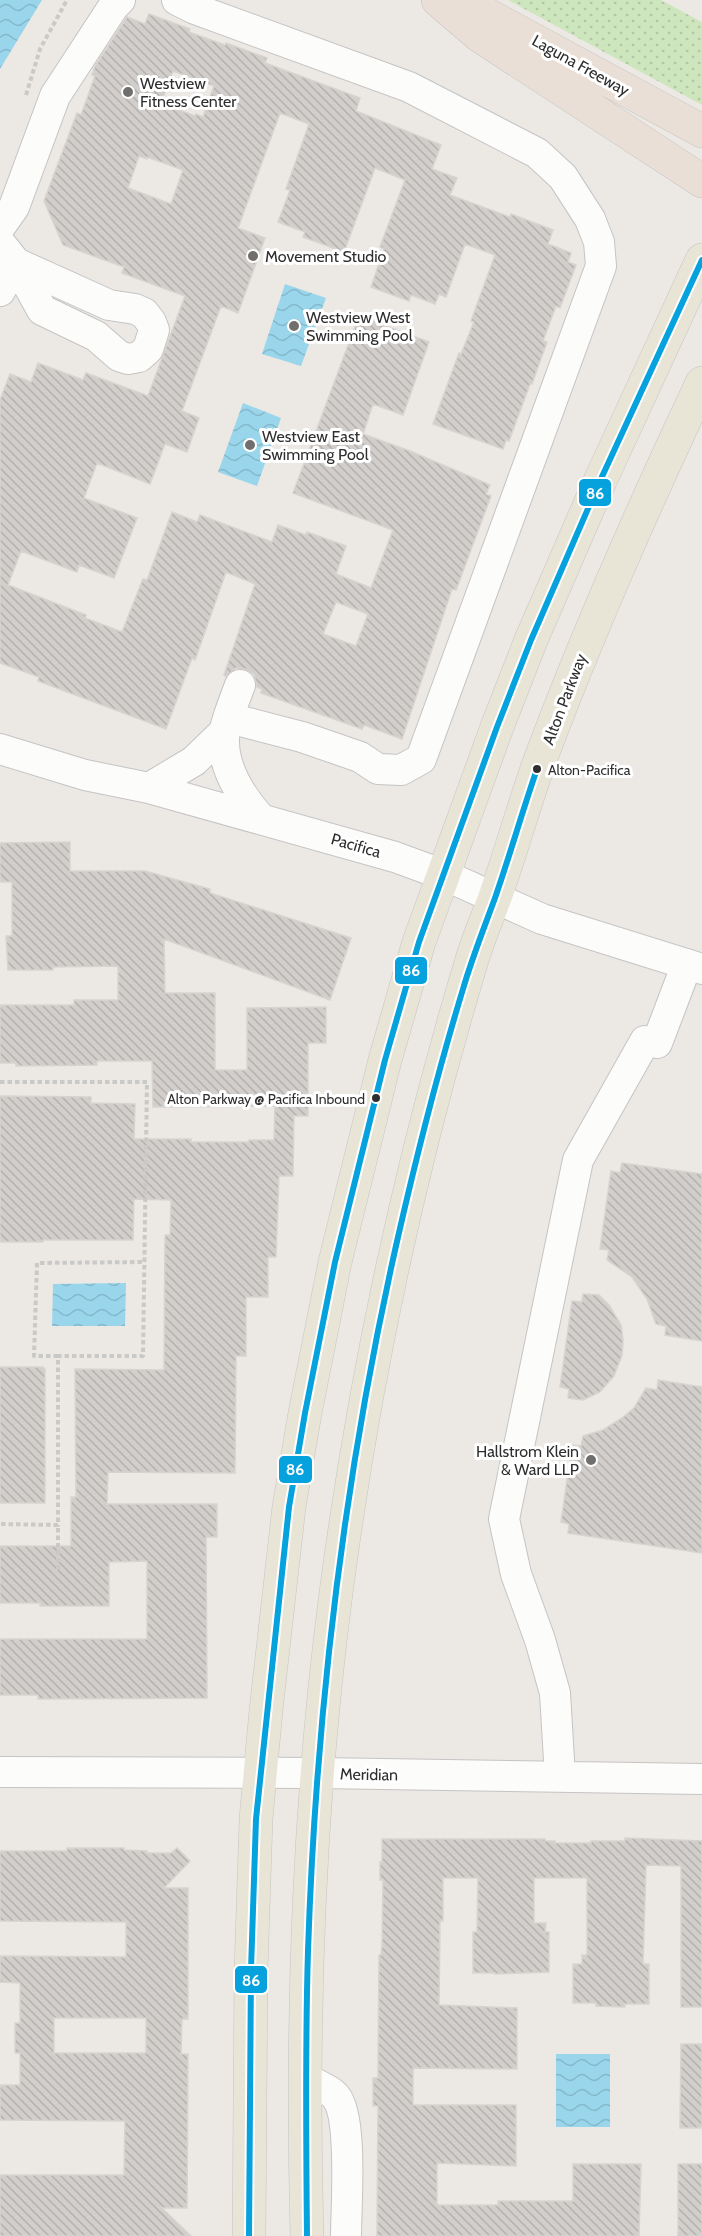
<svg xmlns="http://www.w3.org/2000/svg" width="702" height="2236" viewBox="0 0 702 2236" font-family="Cabin,sans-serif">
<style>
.grass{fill:url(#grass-dots)}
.water{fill:url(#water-waves)}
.building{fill:url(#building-back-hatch);stroke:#d7d4d0;stroke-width:1.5;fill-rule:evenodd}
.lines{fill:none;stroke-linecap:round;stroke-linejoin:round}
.minor-casing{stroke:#c5c4c5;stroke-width:32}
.major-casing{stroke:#c6c5c4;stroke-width:34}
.highway-casing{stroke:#c6c5c4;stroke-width:34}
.path{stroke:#c9c9c8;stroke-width:4;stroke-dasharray:4.5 3;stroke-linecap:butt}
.minor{stroke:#fcfcfb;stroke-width:30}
.major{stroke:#e8e4d6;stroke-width:33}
.highway{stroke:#eadfd6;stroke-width:33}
.bus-1-casing{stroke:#fff;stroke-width:10}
.bus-1{stroke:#05a2de;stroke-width:6}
.poi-dot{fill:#706f6e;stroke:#fff;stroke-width:2}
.bus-dot{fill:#2e2e2e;stroke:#fff;stroke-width:2}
.labels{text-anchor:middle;stroke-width:6;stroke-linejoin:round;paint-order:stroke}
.bus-label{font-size:14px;fill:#2e2e2e;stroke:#fff;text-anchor:start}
.street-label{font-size:16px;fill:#2e2e2e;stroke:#fff}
.poi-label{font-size:16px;fill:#2e2e2e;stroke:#fff;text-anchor:start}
.line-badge{stroke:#fff;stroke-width:2}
.badge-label{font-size:16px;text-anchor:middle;font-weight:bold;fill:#fff}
</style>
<defs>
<pattern id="grass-dots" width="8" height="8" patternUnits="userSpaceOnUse" patternTransform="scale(1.5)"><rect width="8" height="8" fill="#cee6be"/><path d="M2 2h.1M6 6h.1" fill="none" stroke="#b1c6a4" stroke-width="1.8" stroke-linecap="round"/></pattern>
<pattern id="water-waves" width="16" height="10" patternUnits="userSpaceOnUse" patternTransform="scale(1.5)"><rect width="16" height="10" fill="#99d6ec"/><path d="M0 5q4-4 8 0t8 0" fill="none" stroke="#84b8cb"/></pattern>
<pattern id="building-back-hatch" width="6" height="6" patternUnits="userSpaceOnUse" patternTransform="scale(1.5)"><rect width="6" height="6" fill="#d1cecb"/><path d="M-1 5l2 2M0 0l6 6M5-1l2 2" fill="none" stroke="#b4b1af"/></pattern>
</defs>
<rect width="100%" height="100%" fill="#ece8e4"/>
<!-- grass -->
<path class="grass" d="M508 0H661L702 22V105Z"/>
<!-- water -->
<path class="water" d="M0 0H42L0 69Z
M285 284 326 298 301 366 262 354Z
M243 403 281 418 257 486 218 472Z
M126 1283 125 1326H52L53 1284Z
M556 2054H610V2127H556Z"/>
<!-- building -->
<path class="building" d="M149 14 190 29 189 32 225 45 226 43 267 58 265 63 360 98 356 111 441 145 432 169 457 178 450 195 510 217 511 214 553 230 548 244 571 253 568 262 576 265 560 308 556 306 543 341 547 342 532 384H530L509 441 506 440 503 449 433 424 459 353 461 354 474 322 471 321 495 255 465 244 446 297 439 294 435 304 411 295 409 301 371 287 384 249 380 247 405 180 375 168 344 252 303 237 305 232 278 222 290 190 286 189 309 124 280 113 238 228 265 238 238 313 221 306 182 411 199 418 187 452 165 444 150 484 97 463 84 498 137 518 114 578 79 565 77 572 21 551 8 585 86 615 85 618 122 632 143 579 147 580 172 512 197 522 200 515 272 542 278 525 306 535 307 532 346 546 336 574 371 588 393 530 293 493 359 316 429 342 403 415 373 404 363 434 410 451 490 485 486 494 491 496 456 590 452 589 402 739 364 725 362 729 261 693 262 689 257 687 254 674 245 669 236 668 226 676 224 675 255 584 226 572 195 660 192 658 166 729 38 681 39 677 0 663V400L10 374 31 382 38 363 83 380 86 373 148 396 185 296 122 273 124 267 63 245 44 201 77 113 81 115 95 76 92 75 95 66 127 17 145 24ZM173 71 214 86 203 117 196 114 195 116 161 103ZM139 156 147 159V157L183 170 171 204 128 188ZM336 602 368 614 356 646 323 634Z
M70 842V871H145L210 889V893L351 938 330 1000 164 939 165 993H215V1070H247V1008L326 1007V1043H308V1116H294L293 1176H279L276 1257H268V1297H246V1356H236L235 1473 108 1472 107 1504H217V1537H206L207 1698 38 1699V1695H0V1639H147V1561L109 1562V1606H40V1603H0V1546H71V1497H76L75 1369 164 1370 165 1235H170L171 1200 134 1199 133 1240H43V1242H0V1096L91 1097V1103L135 1104 134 1139H191V1142H249V1140H274L275 1106 153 1107 152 1061H97V1065L16 1066V1063H0V1005H74V1000H118V966L53 967V970H8L6 936H12V882H0V843Z
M622 1163 702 1174V1341L665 1335 666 1326 656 1324 647 1299 632 1277 607 1260 609 1250 600 1249 611 1171 620 1173Z
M583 1294 599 1295 609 1305 621 1325 623 1340 622 1355 614 1376 600 1392 583 1400 568 1398 569 1389 560 1387 572 1301 582 1302Z
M0 1367H43L45 1369V1503H0Z
M658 1380 702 1387V1553L568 1533 569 1524 561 1522 572 1445 581 1446 583 1436 603 1430 622 1418 634 1408 646 1388 657 1390Z
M625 1838 702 1841V2007H681V1866L646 1865 643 1964H649V2004H625V2007L596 2006V2003H573V1964H582V1955H587V1878H534V1923H546L545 1932H549V1972L495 1974V1973H473V1932H477L478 1878H443V1921H440L439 2005 517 2008V2069L413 2068V2105H516V2166L437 2163V2205H498V2201H573V2164H641L639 2236H377L378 2106H373V2078H378L379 1955H381L382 1945 383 1880H380V1862H382V1839H545V1841H555V1843H591V1841H625Z
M67 1848H124V1850L147 1851V1853H171L177 1848 190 1861 164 1888H188V2019H182L181 2054H188L187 2208H162L191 2236H0V2175H124L125 2121 0 2120V2085H20V2053H15V2023H20V1983L0 1982V1956L126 1957V1922L0 1921V1851H67ZM54 2018H146V2053H54Z
M681 2044H702V2128H680Z
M678 2164H702V2236H678Z"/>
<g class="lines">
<!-- minor casing -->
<g class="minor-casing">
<path id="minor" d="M177 0 195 9 409 87 537 153 563 177 590 219 599 242 601 266 421 759 401 770 378 769 360 757 302 737 229 718
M0 227 14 207 55 96 113 7 120 0
M0 243 16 263 42 310 96 336 119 356 128 359 139 357 148 349 154 330 151 322 144 313 135 309 109 305 16 263
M0 291 16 263
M240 685C235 699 228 715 225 729 219 763 239 794 260 818
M0 749 85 775 149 788 395 857 444 875 542 919 702 969
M149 788 194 761 225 731
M657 1043 687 964
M0 1772 318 1773 702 1779
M560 1777 555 1693 540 1640 516 1574 504 1519 578 1160 645 1041
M305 2078C314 2084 330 2089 336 2097 353 2118 346 2207 346 2236"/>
</g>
<!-- major casing -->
<g class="major-casing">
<path id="major" d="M249 2236 251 1970 256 1819 266 1710 289 1507 305 1413 335 1262 385 1060 419 942 497 727 531 640 600 481 702 260
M307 2236C301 2021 308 1806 336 1593 364 1380 409 1169 471 963 477 942 486 921 494 900 510 855 523 808 539 763 587 634 643 508 702 383"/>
</g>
<!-- highway casing -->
<g class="highway-casing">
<path id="highway" d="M438 0 480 36 702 181
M460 0 702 131"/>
</g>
<!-- path -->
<path class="path" d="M26 95 40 49 67 0
M0 1082H147L143 1356H58V1525L0 1524
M58 1356H34L37 1263 145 1262
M58 1570V1525"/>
<!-- minor -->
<use href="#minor" class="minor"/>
<!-- major -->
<use href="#major" class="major"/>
<!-- highway -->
<use href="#highway" class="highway"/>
<!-- bus-1 casing -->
<g class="bus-1-casing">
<path id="bus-1" d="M249 2236 251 1970 256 1819 289 1507 305 1413 335 1262 385 1060 419 942 497 727 531 640 600 481 702 260
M307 2236C306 2141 305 2046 308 1951 316 1712 345 1470 398 1237 417 1154 438 1071 463 989 472 958 484 928 495 898 510 855 522 812 537 769"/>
</g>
<!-- bus-1 -->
<use href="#bus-1" class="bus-1"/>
</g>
<!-- markers -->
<g class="poi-dot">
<circle cx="128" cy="92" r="6"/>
<circle cx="253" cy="256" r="6"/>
<circle cx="294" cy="326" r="6"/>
<circle cx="250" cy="445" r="6"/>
<circle cx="591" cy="1460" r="6"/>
</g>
<g class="bus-dot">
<circle cx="537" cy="769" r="5"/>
<circle cx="376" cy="1098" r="5"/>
</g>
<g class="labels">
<!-- bus labels -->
<g class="bus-label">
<text x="548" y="775">Alton-Pacifica</text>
<text x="365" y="1104" text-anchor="end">Alton Parkway @ Pacifica Inbound</text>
</g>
<!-- street labels -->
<g class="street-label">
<text transform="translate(581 65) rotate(29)" y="6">Laguna Freeway</text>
<text transform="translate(564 699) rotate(-69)" y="6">Alton Parkway</text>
<text transform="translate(356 845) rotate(16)" y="6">Pacifica</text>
<text transform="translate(369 1774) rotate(1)" y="6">Meridian</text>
</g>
<!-- poi labels -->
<g class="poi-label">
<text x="140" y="89">Westview<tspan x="140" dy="18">Fitness Center</tspan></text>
<text x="265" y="262">Movement Studio</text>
<text x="306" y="323">Westview West<tspan x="306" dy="18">Swimming Pool</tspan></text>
<text x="262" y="442">Westview East<tspan x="262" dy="18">Swimming Pool</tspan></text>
<text x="579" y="1457" text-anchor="end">Hallstrom Klein<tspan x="579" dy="18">&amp; Ward LLP</tspan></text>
</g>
</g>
<g class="line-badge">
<rect x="578" y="478" width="34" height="29" rx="6" fill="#05a2de"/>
<rect x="394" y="956" width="34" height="29" rx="6" fill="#05a2de"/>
<rect x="278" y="1455" width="35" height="29" rx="6" fill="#05a2de"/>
<rect x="234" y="1965" width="34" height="29" rx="6" fill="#05a2de"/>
</g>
<g class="badge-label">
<text x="595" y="499">86</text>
<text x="411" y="976">86</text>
<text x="295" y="1475">86</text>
<text x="251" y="1986">86</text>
</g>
</svg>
